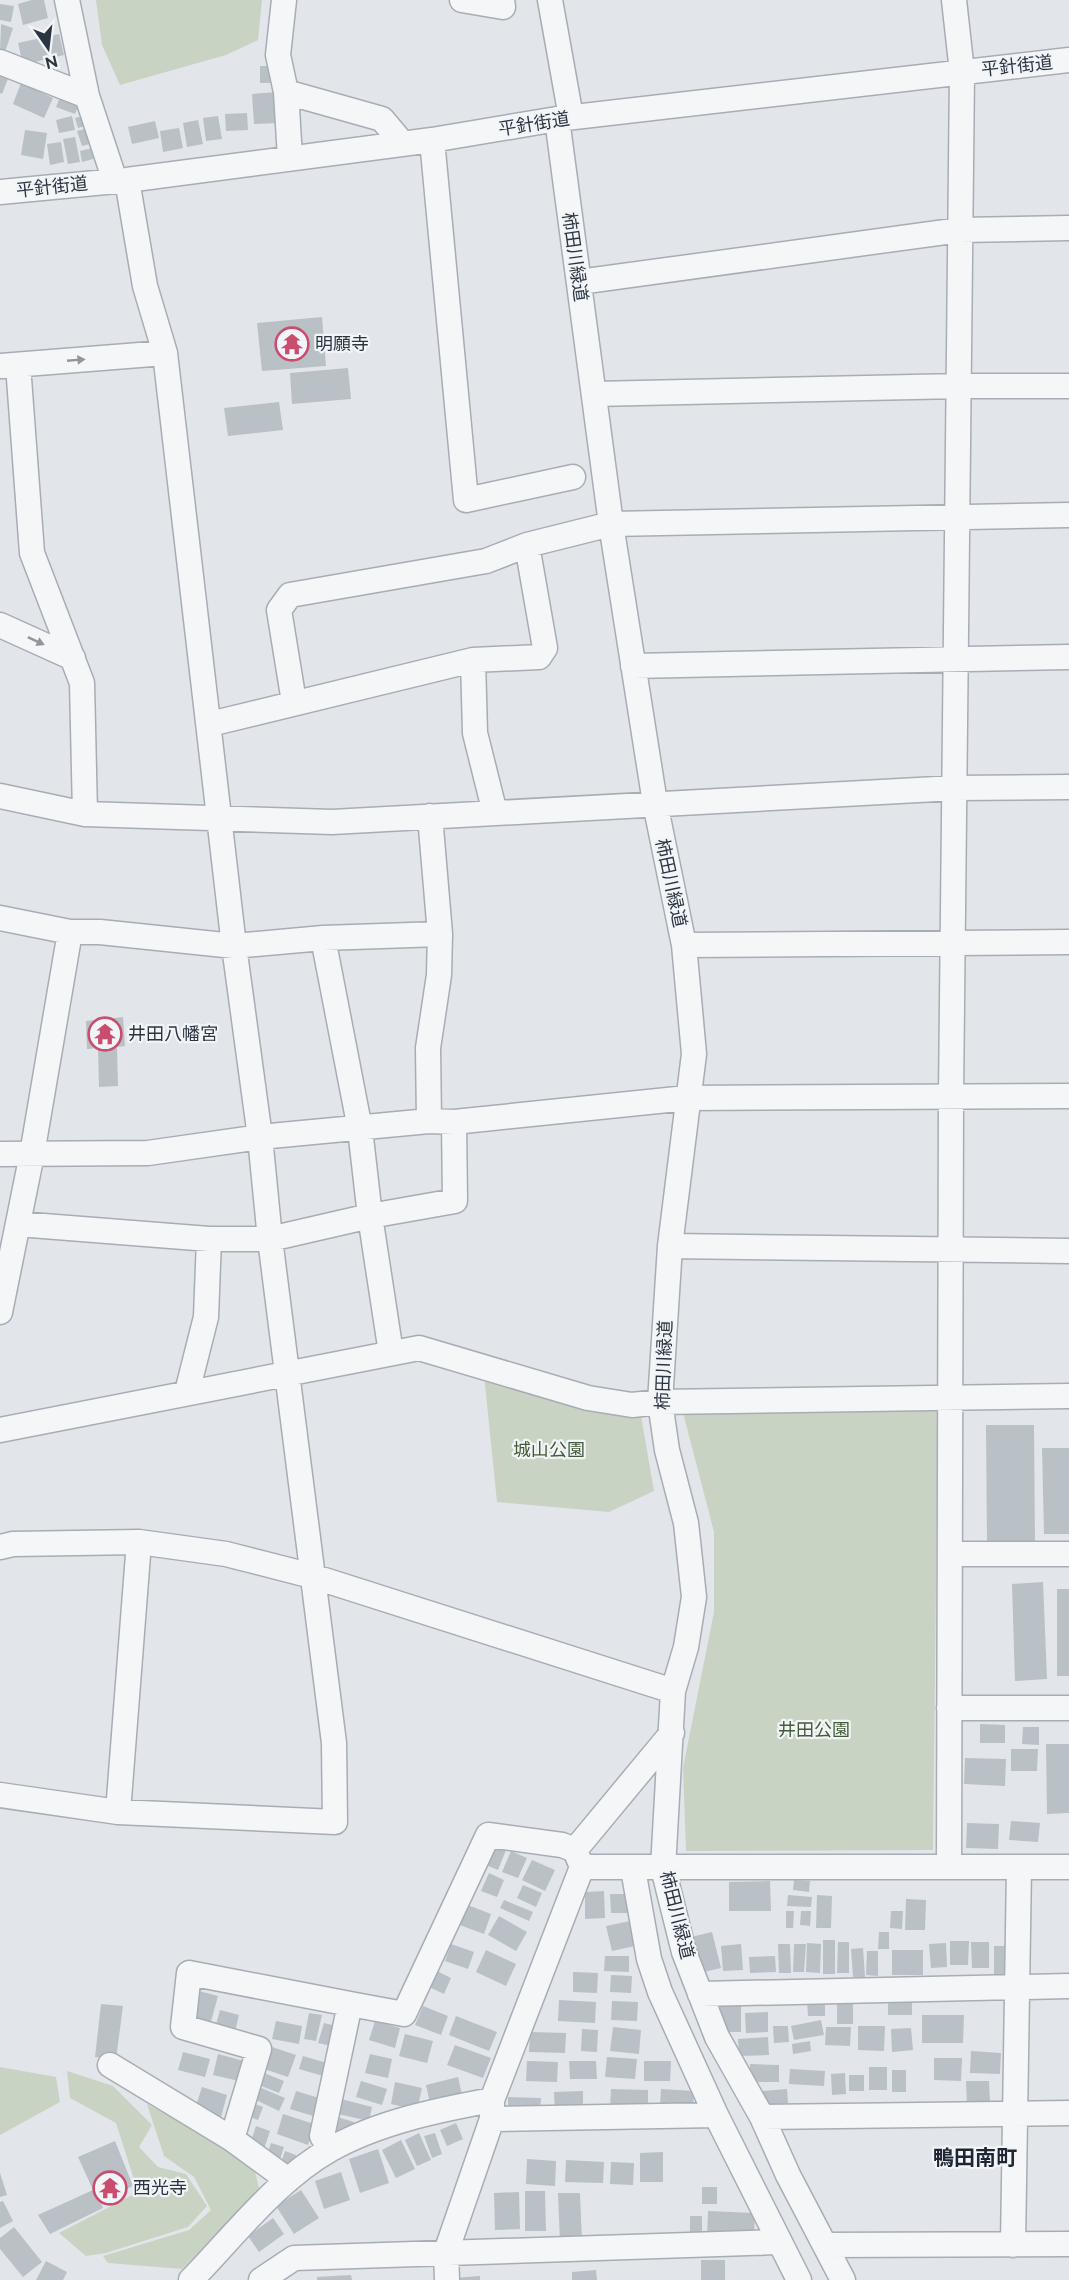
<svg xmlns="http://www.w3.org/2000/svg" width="1069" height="2280" viewBox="0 0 1069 2280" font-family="Raleway,'Noto Sans JP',sans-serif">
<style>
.green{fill:#c9d3c3}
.building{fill:#b9c0c6}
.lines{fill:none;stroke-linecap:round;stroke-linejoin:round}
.minor-casing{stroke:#a7adb4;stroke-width:27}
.minor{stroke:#f5f6f8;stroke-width:24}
.oneway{fill:#90969c}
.labels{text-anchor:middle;stroke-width:4.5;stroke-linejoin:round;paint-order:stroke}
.street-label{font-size:18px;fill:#2b3541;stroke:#f2f5f7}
.poi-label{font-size:18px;fill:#2b3541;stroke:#f2f5f7;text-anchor:start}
.park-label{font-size:18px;fill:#435c38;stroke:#f2f5f7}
.quarter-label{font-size:21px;font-weight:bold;fill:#1d2632;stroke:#f2f5f7}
</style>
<rect width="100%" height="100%" fill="#e2e6ea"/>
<!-- green -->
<path class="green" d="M96 0H262L258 40 226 55 120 85 102 45Z
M484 1375 641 1416 654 1491 609 1512 497 1502Z
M681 1405 938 1409 933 1850 686 1851 683 1768 714 1612V1532Z
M0 2067 56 2077 60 2102 0 2135Z
M67 2071 113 2086 152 2125 139 2147 158 2167 186 2174 207 2206 188 2227 106 2253 86 2256 59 2233 138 2192 116 2123 70 2098Z
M147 2104 253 2163 260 2192 182 2269 108 2263 103 2256 189 2230 211 2210 194 2177 164 2156Z"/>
<!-- building -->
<path class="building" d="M32 0H44L48 18 23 25 18 4Z
M0 4 14 6 11 22 0 20Z
M1 24 13 28 5 52 0 51Z
M59 34 64 55 23 65 18 43Z
M260 66H276V83H260Z
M0 68 11 71 2 94 0 93Z
M21 83 53 98 44 118 13 104Z
M62 92 81 99 75 114 56 107Z
M277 92 279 123 254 124 252 94Z
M247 113 248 130 226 131 225 114Z
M87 115 89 125 78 128 75 118Z
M72 116 75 130 59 133 56 120Z
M218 116 222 139 206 141 203 118Z
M198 120 203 144 187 147 183 123Z
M155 121 159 138 132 144 128 127Z
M92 127 97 142 82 146 77 131Z
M179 128 183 148 163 152 160 131Z
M25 130 47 133 43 159 21 155Z
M75 137 80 162 68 164 63 139Z
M61 142 64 162 50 165 47 144Z
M97 147 100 157 82 162 80 151Z
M322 317 326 366 262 371 257 323Z
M348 368 351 399 292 404 290 373Z
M279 402 283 430 228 436 224 408Z
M123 1017 125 1046 117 1047 118 1086 99 1087 98 1048 87 1049 86 1021Z
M986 1425H1034L1035 1544H987Z
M1042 1448H1069V1534H1044Z
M1043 1582 1047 1679 1015 1681 1012 1584Z
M1057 1589H1069V1676H1057Z
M980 1724 1005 1725V1743H980Z
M1023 1727H1039V1745L1022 1744Z
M1046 1744H1069V1813L1047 1814Z
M1011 1749H1038L1037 1771H1011Z
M965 1758 1006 1759 1005 1786 964 1784Z
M1011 1821 1040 1823 1038 1842 1009 1840Z
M967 1823 999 1824 998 1849 966 1848Z
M490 1843 506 1850 498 1870 481 1863Z
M511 1851 527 1858 518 1878 502 1872Z
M532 1860 555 1870 545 1891 522 1880Z
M489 1873 504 1880 497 1897 481 1891Z
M794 1880 810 1881 809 1892 793 1890Z
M770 1881 771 1911H729V1882Z
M523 1885 542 1893 536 1907 517 1898Z
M604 1891 605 1918 585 1919V1892Z
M610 1894H627L628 1913H611Z
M788 1895 812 1897 811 1907 787 1906Z
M817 1895 832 1896 831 1928H816Z
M906 1899 926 1900 925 1930H905Z
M504 1900 533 1912 529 1921 500 1908Z
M465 1904 491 1914 484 1934 457 1924Z
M786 1911H794L793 1928H786Z
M801 1911H811L810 1926 800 1925Z
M891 1911H903L902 1929 890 1928Z
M499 1916 527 1932 516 1951 488 1935Z
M630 1921 635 1946 612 1951 606 1926Z
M712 1932 721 1968 700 1973 691 1937Z
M879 1932H889V1949H878Z
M823 1940H835V1974H823Z
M950 1941H969L968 1965H950Z
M838 1942H849V1973H837Z
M971 1942H989V1968H972Z
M807 1943 821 1944 820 1973 806 1972Z
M946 1943 947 1967 931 1968 929 1944Z
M451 1944 474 1952 468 1969 445 1961Z
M741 1944 743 1970 723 1971 721 1946Z
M778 1944H790L791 1973H779Z
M794 1944H806L804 1972H793Z
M994 1946H1011V1977H994Z
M863 1948 865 1977H853L851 1949Z
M486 1950 516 1964 506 1986 476 1972Z
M892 1950H923V1975H892Z
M867 1951H878V1976L866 1975Z
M605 1956H629V1972L604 1971Z
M775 1956 776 1972 750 1973 749 1957Z
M435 1970 451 1978 444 1994 427 1986Z
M573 1972 598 1973 597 1993 573 1992Z
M611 1975 632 1976 631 1993 610 1992Z
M199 1991 218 1996 209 2029 191 2024Z
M888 1997 912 1998V2015H888Z
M559 2000 596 2002 595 2023 558 2021Z
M612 2001 638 2002 637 2021 611 2020Z
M807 2001H825V2016H808Z
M837 2001H853V2024H837Z
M101 2004 123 2006 116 2059 95 2057Z
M720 2005H741V2032H720Z
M423 2006 448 2016 441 2035 415 2025Z
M220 2010 239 2015 234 2036 214 2032Z
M768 2012V2032L746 2033 745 2013Z
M309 2013 322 2015 316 2041 304 2039Z
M922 2015H964L963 2043H922Z
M456 2016 497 2032 489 2051 449 2035Z
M821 2020 824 2035 794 2040 791 2026Z
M276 2021 302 2026 299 2044 272 2039Z
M375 2021 400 2028 395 2048 369 2040Z
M324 2023 336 2026 331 2046 318 2043Z
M773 2026H788L789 2042 774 2043Z
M858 2026H885L884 2051 858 2050Z
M613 2027 641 2030 639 2054 610 2051Z
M826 2027H851L850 2046 825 2045Z
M911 2028 913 2050 892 2052 891 2029Z
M582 2029 598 2030 597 2052 581 2051Z
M530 2032 566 2033 565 2053 529 2052Z
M405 2034 433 2041 427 2063 399 2056Z
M768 2037 769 2055 739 2056 738 2039Z
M810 2041 811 2051 793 2054 792 2044Z
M455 2045 491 2058 483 2078 447 2065Z
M269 2046 296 2055 288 2077 261 2068Z
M971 2051 1001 2053 1000 2074 970 2073Z
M183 2052 210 2059 205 2077 178 2070Z
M218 2054 244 2061 239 2081 213 2075Z
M370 2054 392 2059 388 2078 365 2073Z
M303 2056 327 2063 323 2076 299 2069Z
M607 2057 637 2059 635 2079 605 2077Z
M934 2058H962L961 2081 934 2080Z
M527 2061 558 2062 557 2082 526 2081Z
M569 2061H596L597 2079H570Z
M644 2061H671L670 2081H644Z
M750 2064 779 2065V2082H750Z
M869 2067H887V2090H869Z
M790 2069 825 2071 824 2086 789 2084Z
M892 2070H906V2092H892Z
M264 2073 284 2081 279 2093 259 2085Z
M845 2073 846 2094 832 2095 831 2074Z
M849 2075H864V2091H849Z
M458 2077 462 2095 430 2103 426 2085Z
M361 2081 387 2089 382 2105 356 2097Z
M966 2081H989L990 2104 967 2105Z
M395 2082 422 2088 417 2110 391 2104Z
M202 2087 227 2095 221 2117 195 2109Z
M259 2087 285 2098 279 2111 254 2099Z
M611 2089 648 2090V2111L610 2109Z
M661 2089 694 2091 693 2110 660 2107Z
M787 2089 788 2103 764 2105 763 2091Z
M296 2091 319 2098 313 2116 290 2109Z
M583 2091V2111L555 2113 554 2092Z
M508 2097 541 2098 540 2112H508Z
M341 2099 372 2107 369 2121 338 2114Z
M249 2102 263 2107 258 2120 245 2115Z
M283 2114 314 2124 308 2145 277 2134Z
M337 2117 354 2122 351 2134 333 2129Z
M456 2123 463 2139 447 2146 440 2130Z
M256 2126 270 2131 264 2149 250 2144Z
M419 2133 431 2160 417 2166 405 2140Z
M435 2133 442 2154 432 2158 424 2136Z
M401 2140 415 2169 396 2178 382 2150Z
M115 2141 133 2186 100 2201 103 2208 50 2234 38 2215 93 2190 78 2157Z
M271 2143 284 2147 279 2162 266 2158Z
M378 2149 389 2183 360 2193 349 2159Z
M285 2151 296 2155 290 2170 280 2166Z
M663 2152V2182H640V2153Z
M527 2159 556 2161 555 2186 526 2184Z
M566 2160 604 2162 603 2183 565 2182Z
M611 2162 634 2163 633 2185 610 2184Z
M341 2172 350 2200 324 2209 315 2181Z
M0 2173 7 2195 0 2197Z
M702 2187H717V2204H702Z
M301 2190 319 2218 294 2234 276 2206Z
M525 2191H545L546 2231H525Z
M519 2192 520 2229 495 2230 494 2193Z
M558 2193H580L582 2242 560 2243Z
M3 2201 13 2221 0 2228V2202Z
M708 2211 755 2213 754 2239 707 2238Z
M690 2216H702V2239H690Z
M273 2218 284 2234 259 2252 248 2236Z
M14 2227 42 2262 23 2277 0 2249V2238Z
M701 2260H725V2280H701Z
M46 2261 67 2272 63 2280H36Z
M596 2270 597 2280H572V2272Z
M351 2275 352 2280H317V2277Z
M480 2276V2280H454V2278Z"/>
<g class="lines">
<!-- minor casing -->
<g class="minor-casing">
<path id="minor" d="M67 0 87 96 115 181
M284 0 278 55 286 92 290 158
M462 0 503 7 502 0
M550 0 571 117
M0 62 87 96
M286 92 382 119 403 144
M557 119 611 524 655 803 684 945 694 1054 670 1246 660 1402 667 1450 686 1523 694 1597 686 1647 673 1691 663 1868 684 1952 717 2037 762 2117 788 2175 843 2280
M432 140 466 500 573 477
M0 192 127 180 432 140 557 119 1069 60
M579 282 960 230 1069 228
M18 365 32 553 82 683 85 814
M0 366 165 353
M594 394 959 386H1069
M0 625 73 658
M473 660 475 733 495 813
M633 666 1069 657
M294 702 279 610 290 595 486 561 527 545 611 524 1069 515
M210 724 473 660 539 657 545 648 527 545
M0 796 85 814 332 822 955 788 1069 787
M0 918 70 932 32 1154 0 1312
M70 932H100L234 946 323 938 440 934
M323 938 360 1129 370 1216 391 1353
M684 945 1069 942
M429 1121 428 1048 439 975 440 934 430 816
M0 1154 148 1153 260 1137 429 1121 454 1122 687 1098 1069 1096
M18 1224 209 1239H270L370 1216 455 1201 454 1122
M670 1246 1069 1251
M187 1392 206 1317 209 1239
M0 1430 419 1348 588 1398 632 1405 660 1402 1069 1396
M0 1547 13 1544 139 1542 226 1554 312 1576 673 1691
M950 1554H1069
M949 1708H1069
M0 1795 118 1812 335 1822 334 1743 270 1239 260 1137 234 946 165 353 145 286 127 180
M118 1812 139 1542
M575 1850 672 1733
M949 1867 951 1096 962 72 954 0
M633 1869 649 1959 660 1992 716 2115 799 2280
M700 1994 1069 1986
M350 2004 404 2014 488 1835 562 1845 575 1850 582 1867
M110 2065 232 2139 288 2180
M762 2117 1069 2113
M492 2119 716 2115
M232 2139 259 2049 183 2027 189 1973 350 2004 322 2136 330 2149
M825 2245 1069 2244
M1013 2245 1019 1867
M191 2280C234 2236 276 2180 331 2149 379 2122 438 2110 492 2100
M261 2280 294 2258 779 2242
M447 2280 446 2252 492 2119V2100L582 1867H1069"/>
</g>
<!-- minor -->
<use href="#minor" class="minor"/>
</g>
<!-- one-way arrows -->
<defs><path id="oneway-solid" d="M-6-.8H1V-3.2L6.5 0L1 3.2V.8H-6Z" transform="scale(1.5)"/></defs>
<g class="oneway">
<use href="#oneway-solid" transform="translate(76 360) rotate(-5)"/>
<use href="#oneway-solid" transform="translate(36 641) rotate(25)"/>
</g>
<!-- icons -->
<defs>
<g id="temple-ring" transform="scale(1.725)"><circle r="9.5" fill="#f2f5f7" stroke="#ca4c6e" stroke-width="1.5"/><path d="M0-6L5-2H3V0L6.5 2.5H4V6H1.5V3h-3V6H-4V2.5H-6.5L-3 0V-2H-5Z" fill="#ca4c6e"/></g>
</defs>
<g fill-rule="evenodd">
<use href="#temple-ring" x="292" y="344"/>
<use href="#temple-ring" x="105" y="1034"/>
<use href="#temple-ring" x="110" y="2188"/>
</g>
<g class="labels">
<!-- street labels -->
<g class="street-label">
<text transform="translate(1017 66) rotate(-6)" y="6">平針街道</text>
<text transform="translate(534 124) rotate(-9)" y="6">平針街道</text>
<text transform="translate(52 187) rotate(-6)" y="6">平針街道</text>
<text transform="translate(575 257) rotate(82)" y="6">柿田川緑道</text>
<text transform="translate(671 883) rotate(78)" y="6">柿田川緑道</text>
<text transform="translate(664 1365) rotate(-88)" y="6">柿田川緑道</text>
<text transform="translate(677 1915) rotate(76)" y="6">柿田川緑道</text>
</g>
<!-- poi labels -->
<g class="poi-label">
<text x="315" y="350">明願寺</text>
<text x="128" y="1040">井田八幡宮</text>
<text x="133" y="2194">西光寺</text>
</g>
<!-- park labels -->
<g class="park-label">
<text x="549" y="1456">城山公園</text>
<text x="814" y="1736">井田公園</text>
</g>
<!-- quarter labels -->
<g class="quarter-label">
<text x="975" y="2165">鴨田南町</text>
</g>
</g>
<!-- north arrow -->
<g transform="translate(48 48) rotate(166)" stroke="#f2f5f7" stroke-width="4.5" paint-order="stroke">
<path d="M0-4.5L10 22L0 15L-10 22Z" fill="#2b3541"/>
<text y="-9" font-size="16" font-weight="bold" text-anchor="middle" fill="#2b3541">N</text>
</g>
</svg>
